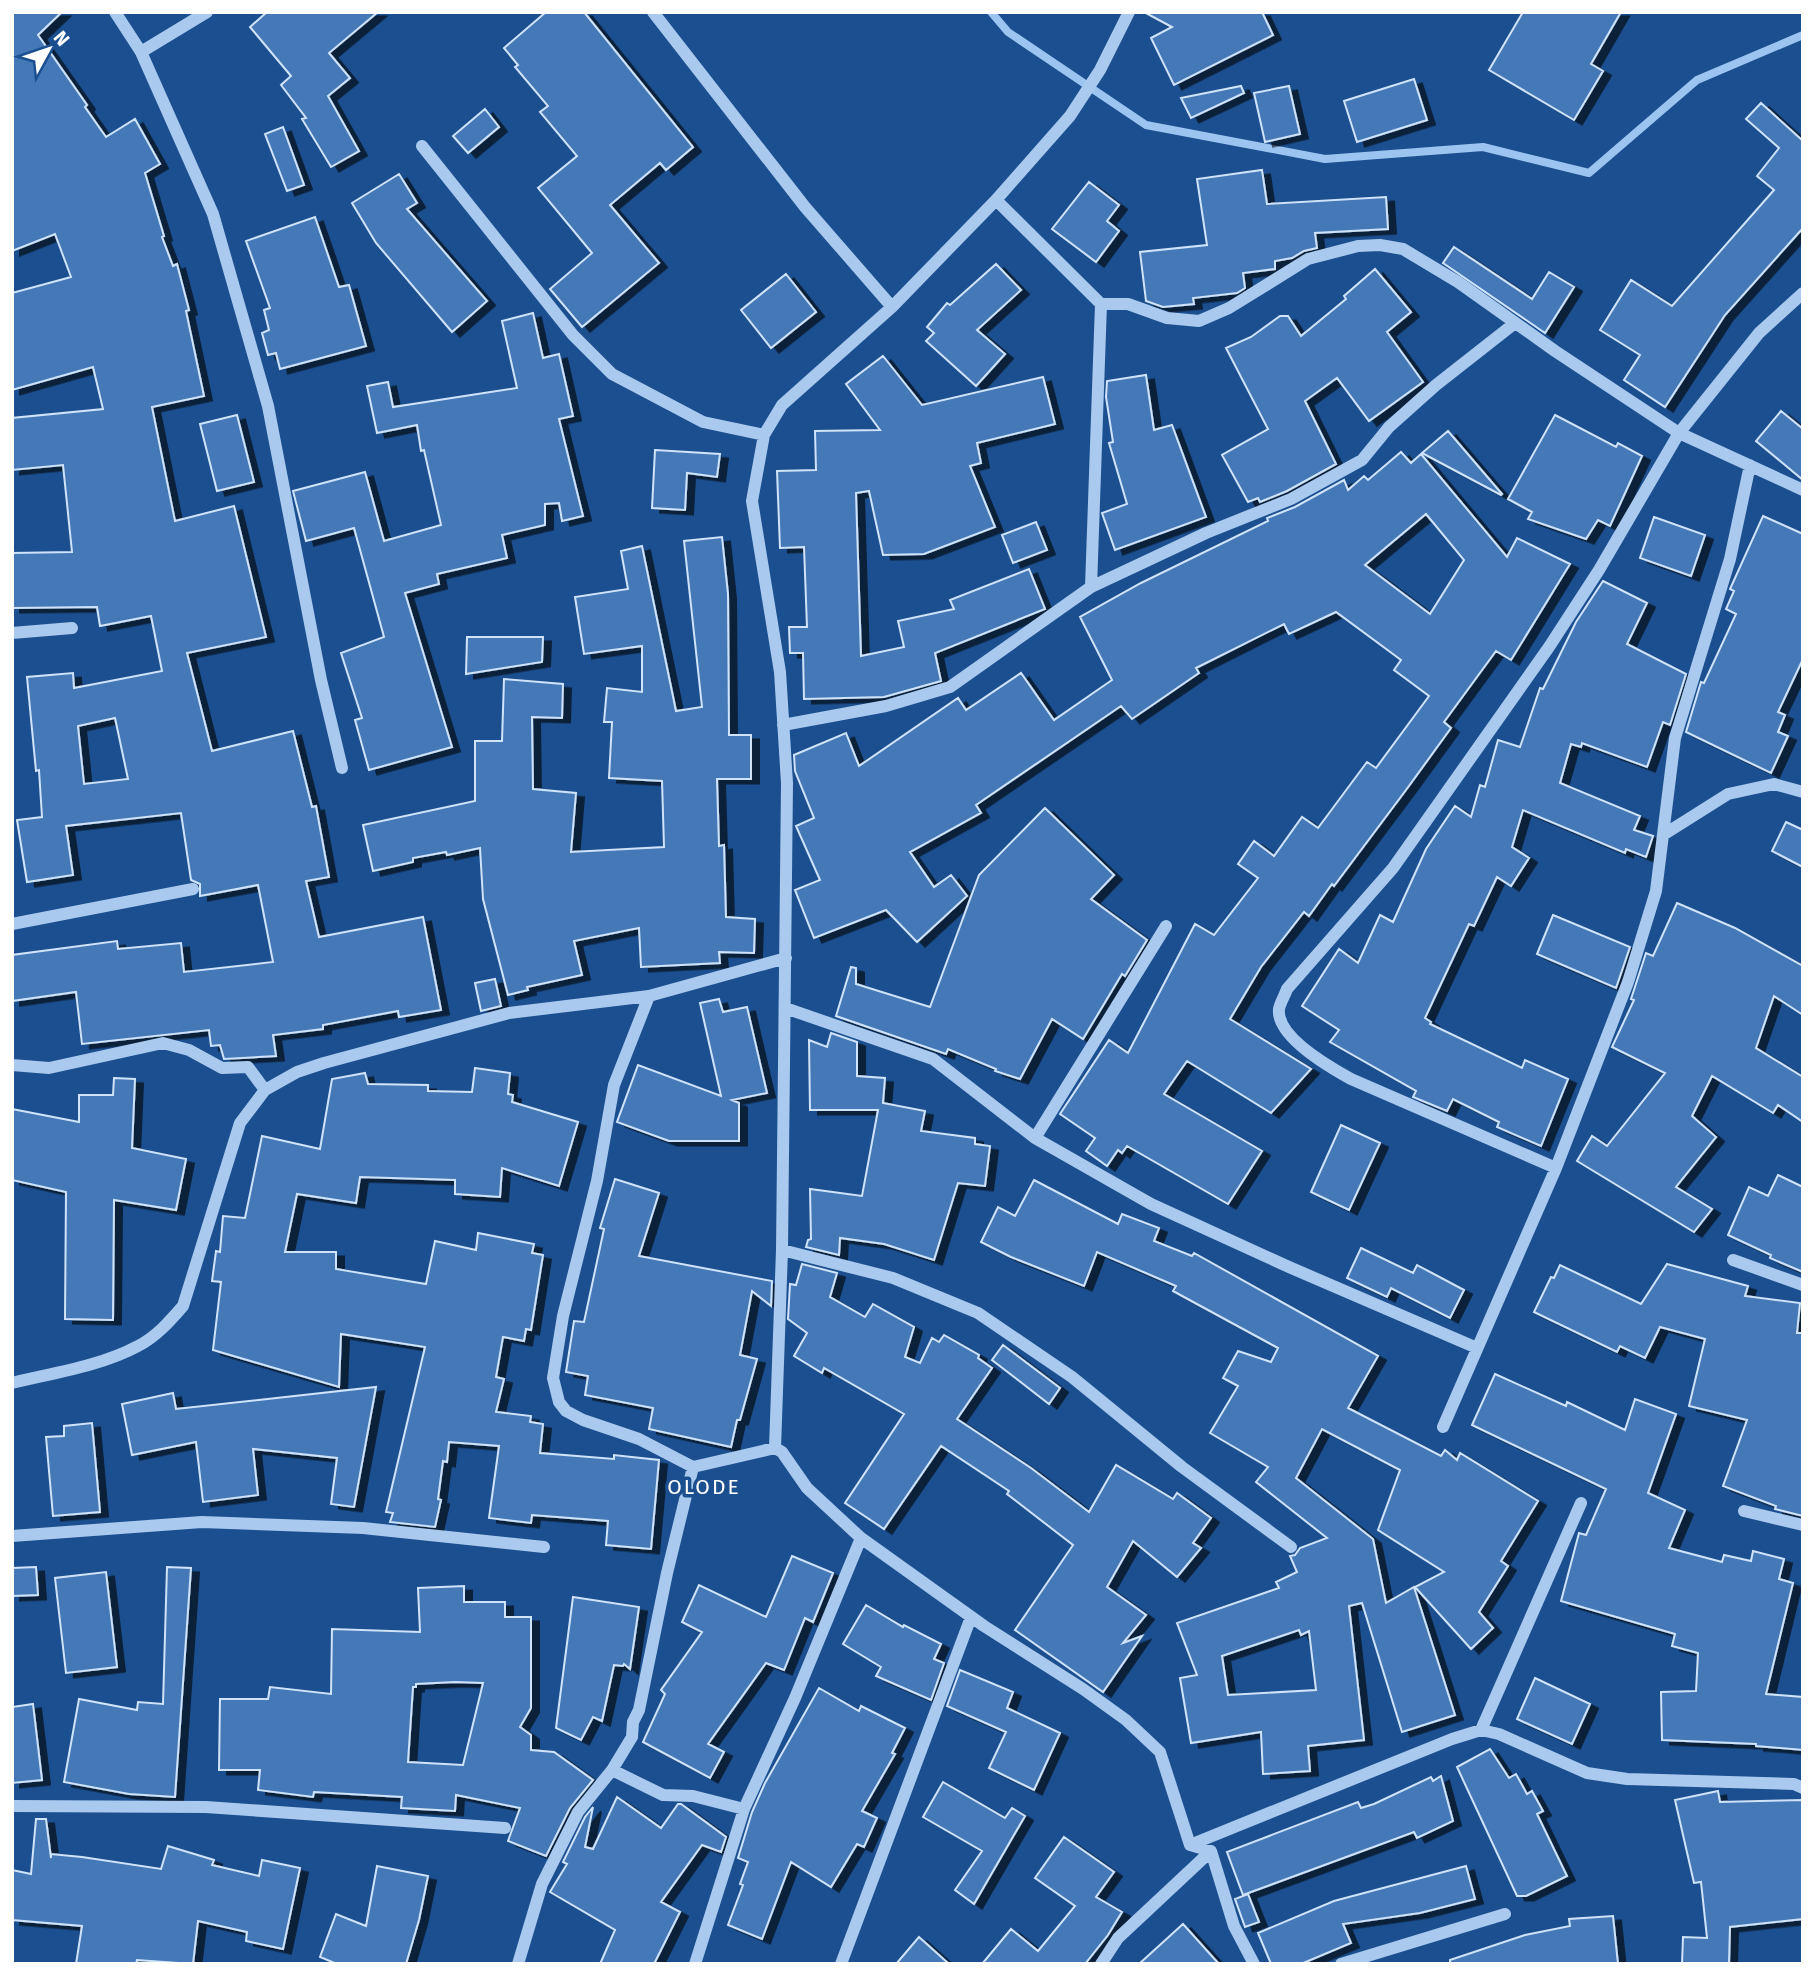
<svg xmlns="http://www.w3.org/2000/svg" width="1815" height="1976" viewBox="0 0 1815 1976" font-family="'Fira Sans',sans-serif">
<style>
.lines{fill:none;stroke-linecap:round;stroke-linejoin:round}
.stream{stroke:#9cc4f0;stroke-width:8}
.building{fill:#4478b7;stroke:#cfe3fa;stroke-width:2;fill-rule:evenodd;filter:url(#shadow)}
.minor{stroke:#a9c9ee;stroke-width:12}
.labels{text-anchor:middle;stroke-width:7;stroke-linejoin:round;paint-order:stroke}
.quarter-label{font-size:21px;letter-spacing:2px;fill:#fff;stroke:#1b4f8f}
</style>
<defs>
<filter id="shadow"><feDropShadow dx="8" dy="4.5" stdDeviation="0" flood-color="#0009"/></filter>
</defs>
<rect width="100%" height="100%" fill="#1b4f8f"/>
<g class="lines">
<!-- stream -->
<path class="stream" d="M991 12 1008 32 1146 125 1325 159 1483 147 1589 173 1697 80 1803 35"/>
</g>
<!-- building -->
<path class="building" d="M12 12H62L38 35 87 105 85 107 106 137 135 119 160 164 145 173 164 236 162 237 173 266 177 264 189 310 186 311 204 396 152 407 175 521 234 506 266 637 187 653 212 751 293 731 312 807 316 806 329 877 306 881 319 937 423 917 441 1010 399 1017 398 1011 323 1025V1029L273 1035 276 1056 224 1059 220 1045 211 1046 209 1030 82 1044 76 992 12 1001V955L117 941 118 949 181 943 184 972 273 962 258 885 200 896V884L191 880 181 813 66 826 73 875 27 882 17 820 42 817 39 770 36 771 27 677 73 673 74 688 162 671 151 616 100 626 97 607 12 608V553L72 552 63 465 12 470V418L103 409 93 367 12 390V293L71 277 55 234 12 251ZM115 718 128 779 84 784 78 726Z
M267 12H378L329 53 350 78 328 96 359 151 331 167 302 119 306 118 281 85 291 76 250 27Z
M546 12H584L693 147 666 170 660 163 610 205 659 263 582 327 550 289 592 253 538 188 577 156 540 112 548 106 515 67 518 65 504 48Z
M1144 12H1262L1273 35 1174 85 1151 38 1172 27Z
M1523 12H1621L1591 64 1603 71 1574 120 1489 70Z
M1414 79 1427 120 1357 142 1344 101Z
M1241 86 1244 93 1191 118 1181 98Z
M1289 86 1300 134 1265 142 1254 93Z
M1761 103 1803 141V228L1725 315 1665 407 1624 380 1640 355 1600 330 1631 280 1672 306 1774 190 1757 176 1779 148 1746 119Z
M485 109 499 127 468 153 453 136Z
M283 127 304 185 287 191 265 134Z
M1262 170 1267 204 1386 197 1388 229 1315 233 1317 248 1304 251 1292 258 1275 261V269L1243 273 1245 288 1237 293 1193 298 1194 304 1163 307 1146 301 1140 252 1207 245 1197 179Z
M399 174 417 203 407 209 487 301 452 332 376 243 352 203Z
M1089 182 1119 205 1107 221 1119 231 1096 262 1052 229Z
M315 217 339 287 349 285 366 346 280 369 276 353 268 355 262 333 269 330 264 310 270 308 246 241Z
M1454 247 1532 299 1549 272 1574 287 1545 333 1443 263Z
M996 264 1021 290 977 330 1005 354 976 386 926 341 934 333 927 327 947 303 950 305Z
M1375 269 1411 312 1387 332 1423 382 1369 421 1337 378 1305 401 1336 464 1287 491 1260 502 1258 498 1248 502 1222 455 1268 429 1226 348 1251 337 1280 316H1288L1301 336 1346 299 1344 296Z
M786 274 816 312 771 348 741 310Z
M533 313 543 358 559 354 573 416 559 419 583 516 562 521 559 503 545 504V525L502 535 507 558 437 574 439 584 405 593 452 747 369 770 355 720 362 718 341 653 384 637 354 528 306 541 293 491 365 472 384 541 441 525 424 450 421 451 417 425 377 433 367 386 388 382 393 407 517 388 502 321Z
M883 356 922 405 1043 377 1055 424 977 443 981 463 970 466 995 527 924 554 883 555 869 491 856 493 861 656 904 647 898 621 954 609 950 600 1029 569 1045 609 935 653 941 681 884 697 804 699 803 653H790L789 627H807L804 547 780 548 777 471 816 470 815 431 880 430 846 384Z
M1146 375 1154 430 1172 425 1206 517 1115 550 1102 513 1127 504 1109 443 1113 442 1106 397 1107 381Z
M1781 411 1803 429V480L1756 441Z
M237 415 254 482 217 491 200 424Z
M1555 415 1616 447 1618 443 1642 456 1610 526 1598 520 1586 539 1528 519 1532 512 1508 499Z
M1448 431 1502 494 1501 495 1422 453Z
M655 450 720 454 717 477 687 473 685 510 652 508Z
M1401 452 1411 463 1421 454 1507 557 1517 538 1570 564 1511 660 1496 651 1444 722 1451 728 1406 790 1334 886 1332 884 1309 916 1304 912 1261 967 1230 1019 1311 1069 1271 1113 1187 1061 1164 1094 1262 1151 1228 1204 1127 1146 1122 1153 1118 1150 1107 1166 1086 1151 1095 1138 1060 1114 1109 1040 1128 1053 1195 924 1214 935 1258 878 1238 864 1254 841 1274 856 1302 817 1318 828 1367 762 1376 768 1429 696 1394 670 1401 660 1336 612 1289 634 1284 624 1196 668 1199 673 1132 719 1121 706 976 805 981 813 910 852 934 887 951 875 967 896 917 942 886 910 814 938 795 890 820 880 796 826 814 818 795 771 794 755 846 733 859 766 958 698 966 710 1021 673 1054 720 1112 680 1080 617 1141 583 1268 521 1267 518 1295 507 1344 480 1348 490 1364 476 1368 480ZM1426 514 1464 560 1430 614 1365 565Z
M1763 516 1803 534V659L1778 712 1785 715 1778 732 1788 736 1771 773 1686 732 1701 682 1704 683 1736 614 1726 609 1734 591 1730 589Z
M1654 517 1705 535 1691 576 1640 558Z
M1036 522 1047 550 1013 563 1002 535Z
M722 537 728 594 729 735H751V779H717L719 846 724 845 726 917 755 919 754 953 719 952 720 963 641 967 639 928 574 941 582 975 527 987 528 990 508 995 483 899 480 848 447 855 446 852 413 858V862L373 871 363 825 475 801V741H502L504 679 563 684 562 718 532 717 533 789 576 793 571 852 664 847 662 781 609 778 612 722H604L607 688 642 692V646L584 654 575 597 628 589 621 551 642 546 676 711 702 707 684 541Z
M1603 581 1647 603 1627 644 1686 674 1670 725 1663 722 1647 767 1582 743 1581 747 1571 744 1560 783 1640 816 1634 830 1653 836 1646 857 1626 849 1625 853 1523 810 1512 847 1529 858 1511 886 1497 877 1474 926 1469 924 1425 1018 1431 1022 1430 1024 1522 1068 1525 1060 1568 1079 1541 1146 1497 1127 1499 1122 1453 1099 1447 1111 1413 1097 1416 1091 1330 1042 1339 1030 1302 1006 1339 949 1358 963 1380 915 1393 922 1426 849 1455 806 1471 817 1480 785 1485 787 1498 740 1520 747 1540 688 1543 689 1576 622Z
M467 637H543L542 662 466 674Z
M1045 808 1114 875 1091 899 1147 940 1125 976 1122 974 1083 1039 1052 1019 1020 1079 995 1071 996 1069 948 1049 946 1054 836 1016 851 967 856 968V984L930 1007 979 875Z
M1786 822 1803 830V867L1772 851Z
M1677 903 1735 928 1803 966V1015L1774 996 1756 1048 1803 1077V1122L1778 1105 1773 1113 1712 1076 1692 1116 1716 1137 1676 1187 1712 1209 1694 1232 1577 1161 1592 1136 1607 1146 1665 1073 1612 1047 1634 1000 1631 999 1646 953 1653 956Z
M1553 915 1630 947 1616 988 1537 954Z
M495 979 501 1006 481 1011 475 983Z
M719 999 723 1012 747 1007 767 1093 732 1100 739 1103V1141H669L617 1122 638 1065 721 1096 700 1003Z
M831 1033 857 1042V1076L885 1078 883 1103 925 1111 921 1131 975 1138V1144L990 1146 985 1186 958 1183 934 1260 884 1244 840 1238 839 1255 806 1247 808 1240 811 1239 810 1189 862 1196 878 1110H810L809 1040 827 1047Z
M475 1068 510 1073 508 1094 513 1095 512 1102 578 1122 559 1186 502 1168 500 1197 455 1194V1180L360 1177 356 1203 297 1194 285 1252H336V1269L426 1284 435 1241 476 1250 478 1233 534 1244 532 1253 543 1255 531 1330 526 1329 524 1341 503 1337 496 1377 504 1379 496 1412 531 1416 530 1422 543 1424 540 1453 614 1459V1455L659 1460 651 1549 606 1545 608 1521 532 1515 531 1523 489 1518 499 1446 449 1442 447 1462 443 1461 438 1499 441 1500 435 1527 390 1522 393 1513 386 1512 425 1347 341 1334 339 1387 213 1350 221 1282 212 1281 216 1251 220 1252 223 1216 245 1218 262 1136 320 1149 332 1079 365 1073 368 1084 428 1085V1091L472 1092Z
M114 1078 135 1079 132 1148 186 1159 176 1210 114 1200 113 1320 65 1319 66 1192 12 1180V1109L79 1122V1095H113Z
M1341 1125 1380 1143 1349 1210 1311 1192Z
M1778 1175 1803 1187V1272L1770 1258 1771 1255 1728 1235 1749 1187 1768 1196Z
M615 1179 659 1193 639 1256 772 1281 771 1306 752 1291 740 1355 757 1359 740 1420H737L731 1447 649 1429 653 1408 585 1395 588 1376 566 1372 574 1321 584 1322 604 1229 600 1228Z
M1034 1180 1118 1224 1122 1214 1159 1228 1154 1241 1192 1256 1194 1253 1378 1356 1348 1408 1441 1456 1445 1450 1457 1460 1460 1453 1538 1501 1501 1561 1508 1566 1479 1612 1493 1628 1471 1649 1415 1587 1444 1572 1378 1530 1400 1470 1322 1429 1296 1478 1373 1539 1386 1603 1414 1587 1455 1715 1402 1732 1362 1603 1349 1606 1364 1740 1308 1746 1310 1771 1263 1774 1261 1732 1191 1743 1180 1678 1197 1675 1177 1623 1279 1588 1276 1582 1297 1572 1290 1556 1295 1555 1300 1548 1327 1538 1256 1482 1268 1467 1210 1433 1238 1386 1223 1378 1238 1351 1271 1362 1278 1348 1173 1291 1176 1286 1097 1252 1084 1286 1011 1257 981 1242 998 1207 1015 1216ZM1299 1630 1301 1635 1309 1631 1316 1690 1228 1695 1222 1656Z
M1361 1248 1413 1273 1417 1265 1464 1290 1450 1318 1391 1288 1387 1297 1347 1278Z
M802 1264 837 1273 830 1297 865 1317 873 1304 914 1327 905 1357 920 1363 932 1338 939 1342 944 1335 979 1355 978 1358 992 1368 957 1419 1031 1468 1089 1512 1116 1465 1173 1499 1177 1493 1211 1518 1193 1543 1201 1548 1177 1577 1133 1541 1107 1587 1146 1615 1123 1643 1142 1636 1103 1692 1015 1630 1073 1545 1007 1494 1009 1491 941 1446 884 1529 845 1503 904 1414 824 1368 822 1373 794 1356 807 1333 788 1319 790 1284 796 1285Z
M1667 1264 1748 1286 1745 1296 1800 1303 1797 1333H1803V1516L1775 1509 1776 1506 1723 1486 1747 1420 1689 1406 1705 1339 1660 1327 1645 1358 1620 1346 1617 1352 1534 1312 1551 1277 1554 1278 1560 1265 1641 1304Z
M1003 1345 1060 1388 1049 1404 992 1360Z
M1495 1374 1566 1406 1567 1402 1625 1430 1635 1399 1676 1414 1648 1493 1685 1510 1669 1548 1722 1562 1724 1555 1751 1561 1753 1551 1784 1559 1779 1579 1793 1583 1766 1694 1803 1697V1750L1756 1746V1744L1662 1740 1661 1692 1696 1691 1698 1653 1672 1646 1675 1634 1561 1601 1579 1533 1586 1535 1606 1489 1472 1425Z
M376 1387 354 1507 331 1504 337 1458 253 1449 258 1495 203 1502 196 1442 132 1455 122 1404 173 1393 176 1409Z
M92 1423 100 1512 53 1516 46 1437 64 1436V1426Z
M792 1556 833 1573 813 1622 805 1618 784 1670 766 1663 708 1744 724 1752 710 1778 643 1742 665 1694 661 1690 702 1632 682 1622 699 1585 766 1617Z
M36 1567 38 1595 12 1596V1568Z
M167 1567 191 1568 175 1797 129 1794 64 1782 79 1699 137 1710 138 1702 163 1704Z
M106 1572 117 1667 66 1673 55 1578Z
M464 1586V1602H505V1617H531V1708L520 1727 531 1735V1750L554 1752 593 1780 570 1808 546 1856 508 1841 520 1808 456 1795 455 1811 401 1808 402 1797 314 1792 313 1797 258 1790 260 1770H219L220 1699H268L270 1687 331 1694 332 1629 420 1632 418 1588ZM455 1682 483 1683 463 1765 408 1762 413 1687H416V1684Z
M573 1597 639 1607 630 1669 624 1664 623 1666 614 1665 602 1721 593 1717 581 1740 556 1728Z
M866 1605 903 1627 904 1625 941 1644 934 1659 944 1663 931 1700 876 1676 881 1667 843 1644Z
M960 1670 1013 1692 1007 1708 1060 1733 1034 1790 989 1768 1006 1732 947 1706Z
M1535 1678 1590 1704 1572 1744 1517 1719Z
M819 1688 859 1711 861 1706 905 1728 892 1753 895 1754 862 1811 877 1818 864 1847 857 1844 831 1887 791 1862 762 1939 728 1925 743 1885 740 1884 748 1862 738 1858 752 1812 765 1783Z
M33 1704 42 1780 12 1783V1707Z
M1490 1749 1509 1778 1516 1774 1527 1794 1532 1791 1543 1811 1537 1814 1567 1876 1526 1896H1517L1457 1767Z
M1441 1776 1453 1821 1417 1838 1414 1832 1243 1895 1227 1852 1358 1802 1361 1808 1374 1804 1431 1777 1433 1781Z
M943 1782 1005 1818 1012 1808 1025 1816 974 1904 955 1890 982 1851 923 1817Z
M1718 1791 1720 1802 1803 1800V1919L1730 1927 1729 1964H1682L1683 1937 1707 1938 1701 1882 1694 1883 1675 1800Z
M617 1797 661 1828 678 1804H681L726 1837 721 1852 702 1845 661 1902 680 1912 654 1964H600L615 1930 550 1892 567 1864 563 1862 585 1817 593 1807 585 1847 593 1849Z
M36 1819H46L51 1858V1854L82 1857 161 1869 168 1846 214 1860 212 1865 259 1876 262 1860 300 1868 283 1949 246 1941 247 1932 198 1921 193 1964 137 1960 136 1964H76L82 1926 12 1920V1870L31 1874Z
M1064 1837 1114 1872 1096 1897 1122 1912 1108 1935 1085 1964H982L1011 1929 1038 1951 1075 1906 1035 1878Z
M377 1866 428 1876 419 1920 406 1964H337L320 1957 336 1914 366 1926Z
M1466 1866 1475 1899 1420 1913 1343 1924 1351 1943 1301 1964H1271L1258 1933 1334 1901Z
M1248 1894 1259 1922 1245 1927 1235 1899Z
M1613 1916 1618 1964H1450V1960L1525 1935 1570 1926 1569 1919Z
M1183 1924 1219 1964H1139Z
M919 1937 949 1964H896Z"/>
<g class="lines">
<!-- minor -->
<path class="minor" d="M115 12 141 52 213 214 268 406 321 680 342 768
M653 12 805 207 892 307
M1129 12 1100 70 1070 116 996 200 892 307 782 405 764 435 752 501 780 672 787 783 782 1250 775 1448 782 1452 807 1488 861 1538 984 1626 1083 1689 1126 1720 1160 1752 1190 1845 1211 1851 1234 1926 1254 1964
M141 52 207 12
M422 146 573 335 612 374 703 422 764 435
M996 200 1101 304H1128L1167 318 1199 321 1229 308 1308 259 1358 246 1380 245 1403 249 1458 282 1555 351 1679 433 1803 490
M1091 587 1101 304
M12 633 72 628
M783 725 886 706 950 687 1091 587 1206 533 1291 499 1362 460 1389 427 1436 385 1515 323
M1663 835 1728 794 1774 784 1803 792
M12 924 193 889
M649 996 614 1085 597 1181 563 1316 553 1378 559 1402 566 1411 583 1420 639 1439 693 1467 775 1448
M785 1008 933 1059 1035 1138 1151 1204 1289 1267 1477 1348
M12 1065 49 1068 163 1043 189 1050 222 1068 248 1067 265 1090
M1035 1138 1166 926
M1556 1168 1351 1079C1331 1068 1276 1037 1279 1009 1280 1003 1285 995 1287 989L1393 868 1549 647 1599 570 1679 433 1759 333 1803 293
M782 1250 893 1278 978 1313 1072 1377 1182 1467 1291 1547
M1733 1260 1803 1285
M12 1383C53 1373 101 1366 138 1346 156 1337 170 1321 183 1306L240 1123 265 1090 297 1072 324 1063 509 1013 649 996 786 958
M1443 1427 1556 1168 1628 982 1656 891 1675 738 1730 559 1750 465
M693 1467 667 1573 639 1710 633 1722 632 1737 612 1770 663 1795 693 1796 744 1809
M1744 1511 1803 1525
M12 1536 202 1522 363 1528 544 1547
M1481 1730 1581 1503
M12 1806 206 1807 505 1828
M1190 1845 1452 1739 1481 1730 1499 1734 1587 1773 1627 1779 1794 1784 1803 1788
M518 1964 542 1884 578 1812 612 1770
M695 1964 744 1809 795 1698 861 1538
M841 1964 971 1617
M1101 1964 1118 1938 1211 1851
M1341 1964 1505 1914"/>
</g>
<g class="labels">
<!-- quarter labels -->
<g class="quarter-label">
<text x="704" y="1494">OLODE</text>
</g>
</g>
<!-- border -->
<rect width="1815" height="1976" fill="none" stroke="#ffffff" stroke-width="28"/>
<!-- north arrow -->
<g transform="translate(49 49) rotate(50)" stroke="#1b4f8f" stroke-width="5" paint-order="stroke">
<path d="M0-5L12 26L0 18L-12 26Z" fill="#ffffff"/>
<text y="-10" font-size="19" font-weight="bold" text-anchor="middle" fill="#ffffff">N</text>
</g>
</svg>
